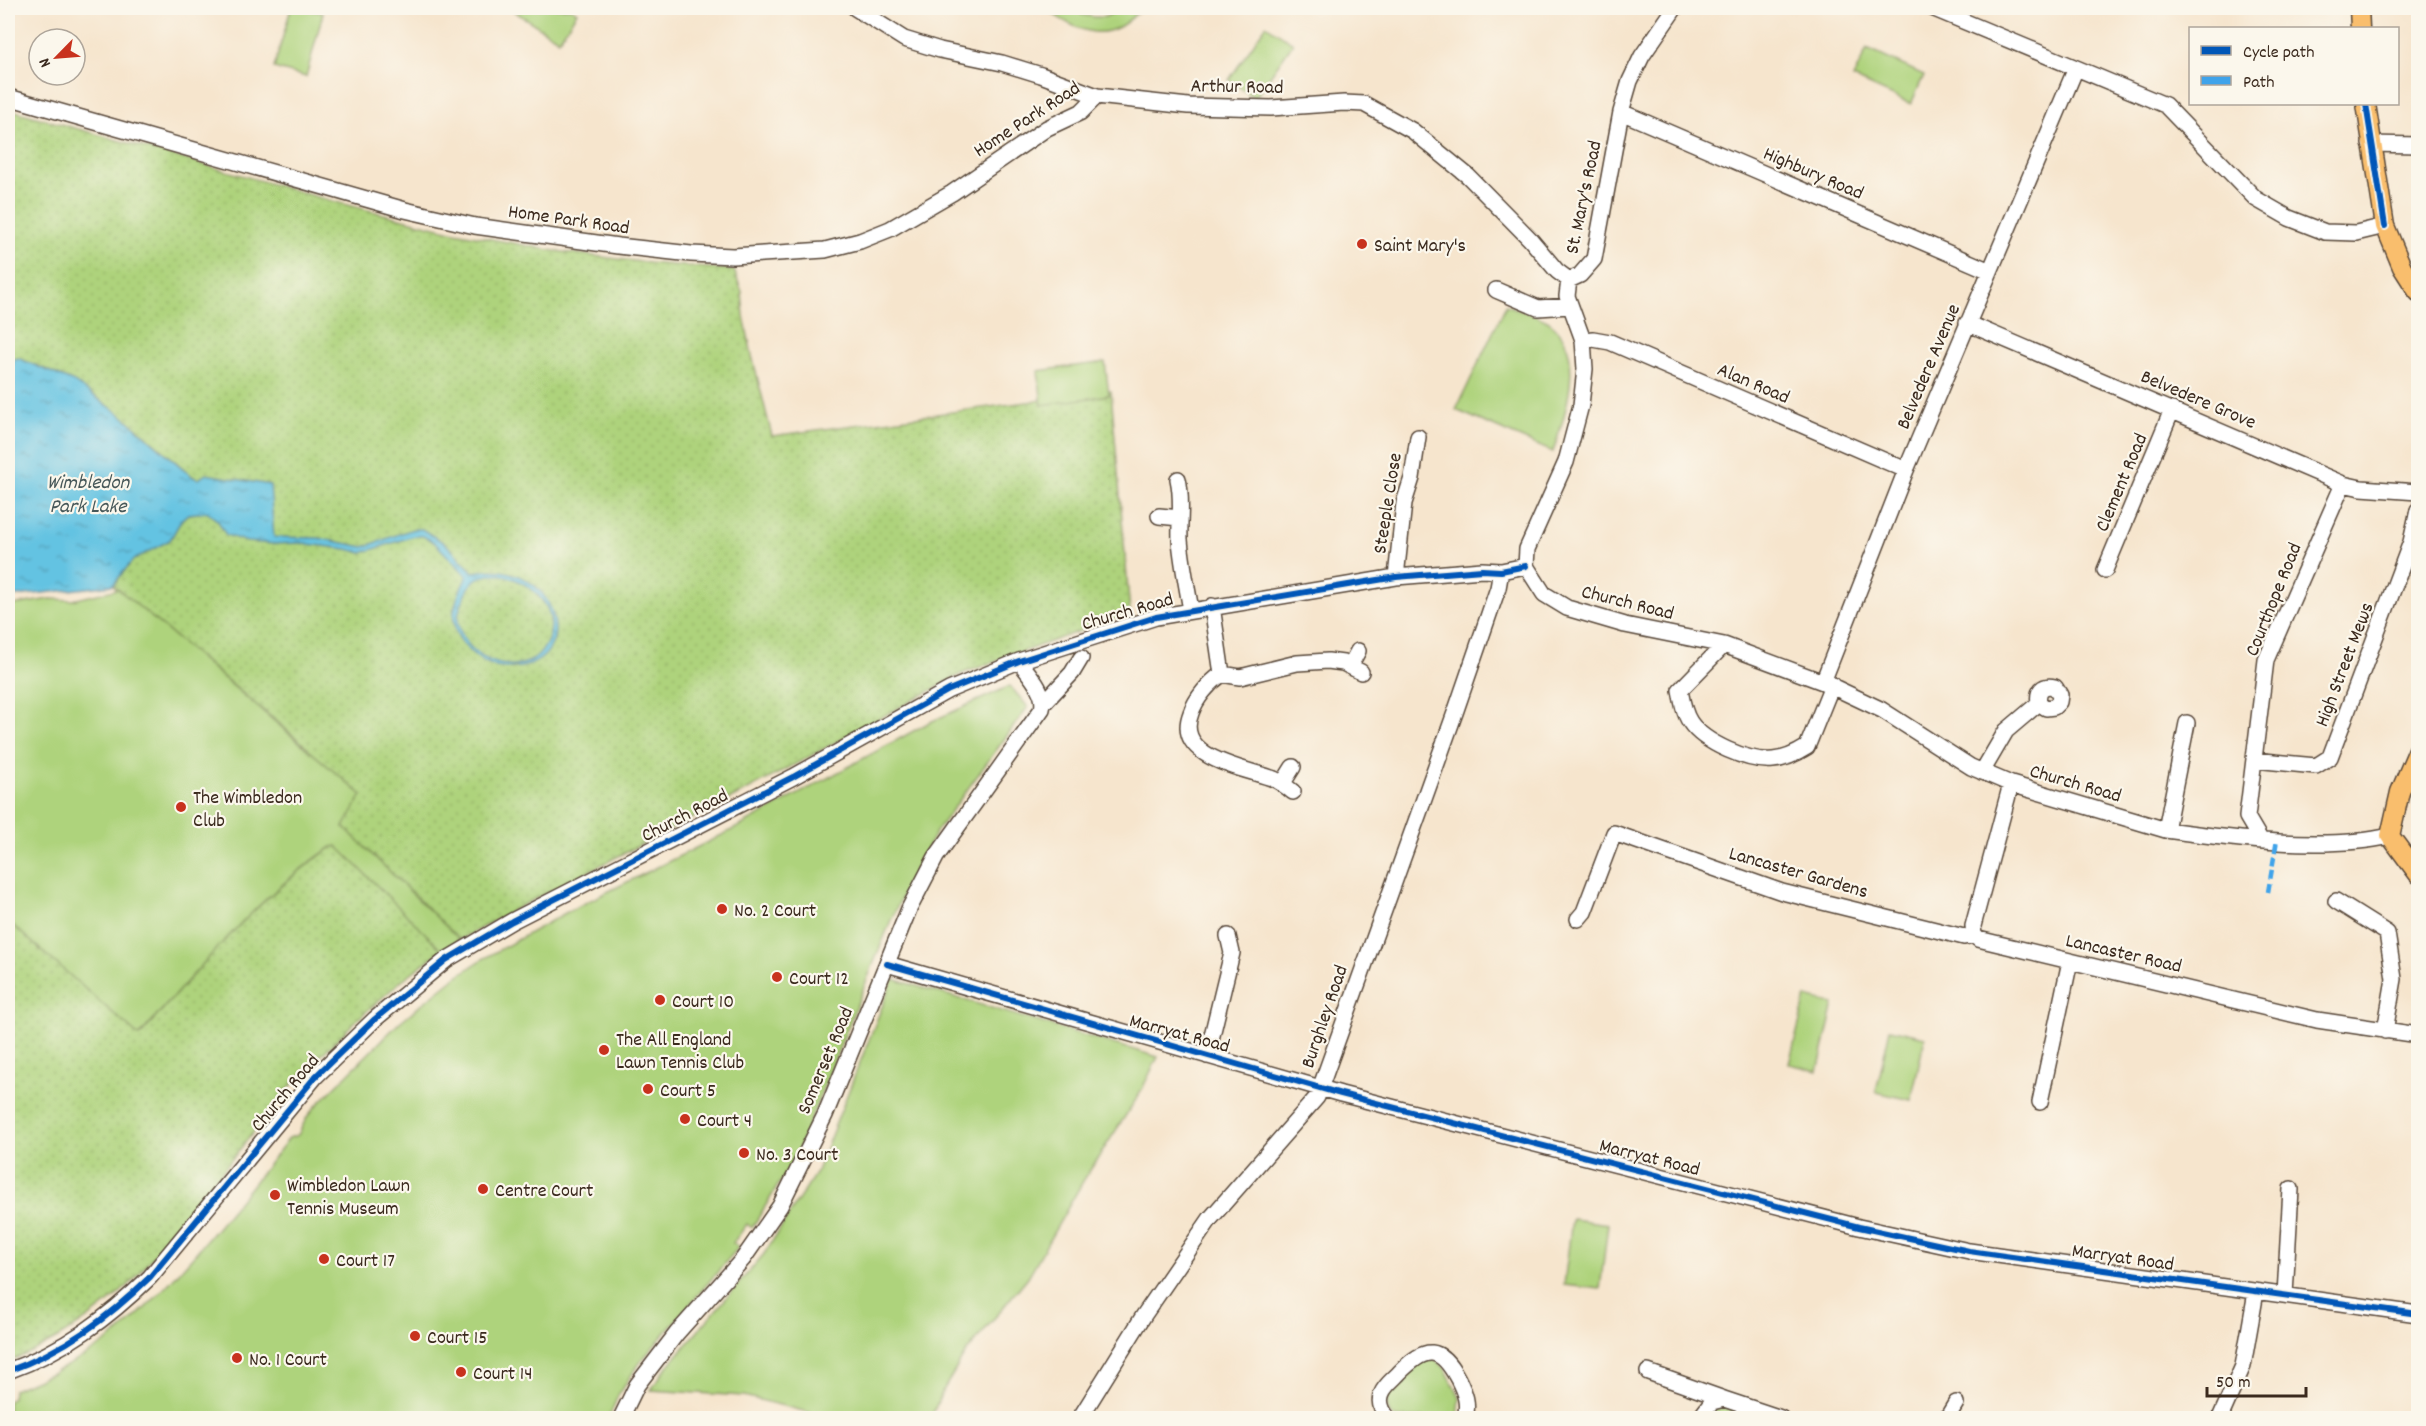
<svg xmlns="http://www.w3.org/2000/svg" width="2426" height="1426" viewBox="0 0 2426 1426" font-family="Dekko,sans-serif">
<style>
.grass{fill:url(#grass-dots);stroke:#747e4d;stroke-width:1.5}
.green{fill:#aed37c;stroke:#747e4d;stroke-width:1.5}
.water{fill:url(#water-ripples);stroke:#507680;stroke-width:1.5;fill-rule:evenodd}
.lines{fill:none;stroke-linecap:round;stroke-linejoin:round}
.minor-casing{stroke:#574638;stroke-width:18}
.major-casing{stroke:#574638;stroke-width:21}
.minor{stroke:#fff;stroke-width:15}
.major{stroke:#f9be6d;stroke-width:18}
.quiet{stroke:#3fa3ea;stroke-width:4.5;stroke-dasharray:9 4.5;stroke-linecap:butt}
.cycleway-casing{stroke:#fbf7ec;stroke-width:10}
.cycleway{stroke:#0057b8;stroke-width:6}
.poi-dot{fill:#c8321e;stroke:#fbf7ec;stroke-width:2}
.labels{text-anchor:middle;stroke-width:4.5;stroke-linejoin:round;paint-order:stroke}
.street-label{font-size:20px;fill:#3b2a1e;stroke:#fbf7ec}
.poi-label{font-size:20px;fill:#3b2a1e;stroke:#fbf7ec;text-anchor:start}
.water-label{font-size:21px;font-style:italic;fill:#475859;stroke:#fbf7ec}
</style>
<defs>
<pattern id="grass-dots" width="8" height="8" patternUnits="userSpaceOnUse" patternTransform="scale(1.5)"><rect width="8" height="8" fill="#aed37c"/><path d="M2 2h.1M6 6h.1" fill="none" stroke="#97b56b" stroke-width="1.8" stroke-linecap="round"/></pattern>
<pattern id="water-ripples" width="26" height="14" patternUnits="userSpaceOnUse" patternTransform="scale(1.5)"><rect width="26" height="14" fill="#64c3e2"/><path d="M2 4q2-2 4 0t4 0M15 11q2-2 4 0t4 0" fill="none" stroke="#549fb7"/></pattern>
</defs>
<rect width="100%" height="100%" fill="#fbf7ec"/>
<filter id="ink" filterUnits="userSpaceOnUse"><feTurbulence type="fractalNoise" baseFrequency=".0167" numOctaves="2"/><feDisplacementMap in="SourceGraphic" scale="12" xChannelSelector="R" yChannelSelector="G"/><feConvolveMatrix kernelMatrix="1 2 1 2 8 2 1 2 1" color-interpolation-filters="sRGB"/></filter>
<filter id="wash" filterUnits="userSpaceOnUse"><feTurbulence type="fractalNoise" baseFrequency=".008" numOctaves="4" result="noise"/><feDisplacementMap in="SourceGraphic" scale="24" xChannelSelector="R" yChannelSelector="G"/><feGaussianBlur stdDeviation="1.35" result="paint"/><feColorMatrix in="noise" values="0 0 0 0 0 0 0 0 0 0 0 0 0 0 0 0 0 1.4 0 .05"/><feComposite in="paint" operator="in"/></filter>
<g filter="url(#wash)">
<rect width="100%" height="100%" fill="#f6e5cd"/>
<!-- grass -->
<path class="grass" d="M8 109 332 201 455 232 555 251 649 263 734 270 742 292 744 316 752 356 772 436 1111 391 1130 613 961 674 746 791 515 909 442 950 401 981 357 1020 295 1081 134 1280C96 1316 57 1343 8 1362V921L140 1036C195 971 260 894 332 847L308 748 113 585 133 560 170 540 182 519 188 514 207 512 218 521 226 535 199 479 193 477C144 434 103 394 42 368 30 363 21 357 8 361Z"/>
<!-- green -->
<path class="green" d="M291 8H302L323 13 306 77 274 68Z
M509 8H571L577 12 559 40Z
M1044 8H1071L1083 15 1095 17H1105L1122 8H1141C1109 47 1080 33 1044 8Z
M1266 25 1293 43 1255 98 1229 80Z
M1867 49 1924 75 1911 104 1853 78Z
M1506 305C1520 310 1536 314 1549 322 1588 350 1565 415 1553 452L1456 410Z
M1105 362 1109 395 1042 405 1038 371Z
M118 589 362 795 344 827 459 939 442 950 337 846 332 847C261 893 195 972 139 1036L8 921V606L50 599 73 600Z
M1010 686 1028 707 936 832 915 869 891 920 795 1158 752 1228 747 1224 733 1243 739 1247 642 1360 619 1393 610 1415 605 1418H8V1401L12 1398 13 1390C47 1376 81 1361 110 1339 142 1314 168 1285 194 1255 227 1217 258 1178 289 1138L298 1135 307 1117 314 1108 401 1021 453 979 483 959 569 911 742 825 928 723Z
M893 979 1158 1057 1139 1095 1085 1178 1028 1277 965 1354 942 1392 931 1418H831L744 1396 651 1390 663 1372 764 1254 817 1171Z
M1806 997 1834 1004 1818 1071 1789 1064Z
M1890 1029 1925 1037 1911 1100 1876 1092Z
M1572 1219 1608 1224 1600 1289 1564 1285Z
M1423 1360H1435L1445 1368 1460 1398 1458 1418H1397L1390 1415 1387 1406 1388 1393Z
M1724 1406 1764 1418H1709L1714 1410Z"/>
<!-- water -->
<path class="water" d="M18 358 74 382 124 417 193 477 199 479 206 474 270 485 274 537 318 538 364 547 413 529H422L446 544 473 572C559 555 587 667 510 668 491 668 475 658 463 644 445 621 456 598 467 576L434 542 423 536H414L362 553 347 549 299 543 275 544 247 542 226 535 218 521 207 512 188 514 182 519 170 540 133 560 113 585 8 597V361ZM496 574C526 578 561 605 548 640 545 647 540 655 534 659 505 677 459 653 458 618 458 610 462 603 465 596 473 577 477 577 496 574Z"/>
</g>
<g filter="url(#ink)">
<g class="lines">
<!-- minor casing -->
<g class="minor-casing">
<path id="minor" d="M855 8 904 39 940 50 1002 63 1041 75 1097 96 1188 106 1271 108 1344 103 1364 104 1413 131 1468 176 1530 239 1557 271 1569 280
M1932 8 2165 105 2256 199 2289 218 2325 232 2356 233 2385 226
M8 97 405 210 475 226 618 246 691 254 733 256 825 250 860 241 890 229 952 193 1047 128 1081 112 1097 96
M1621 112 1990 271
M2370 144 2418 145
M1569 280 1580 275 1594 259 1621 112 1630 81 1642 56 1675 8
M1496 290 1538 308 1570 306
M1967 323 2343 484 2361 488 2418 492
M1583 340 1593 339 1610 342 1906 470
M1178 479C1183 500 1179 519 1180 540 1182 563 1187 587 1191 610
M1159 516 1180 518
M1526 566 1544 594 1567 608 1625 625 1724 645 1823 682 1882 710 1971 767 2011 784 2166 830C2232 839 2325 851 2390 836
M1526 566 1527 549 1566 462 1581 405 1585 369 1583 340 1567 296 1569 280
M2105 570 2172 410
M1396 577 1404 503 1412 478 1418 437
M1212 606 1222 674C1209 683 1196 698 1191 713 1173 759 1246 768 1274 779 1281 782 1287 787 1293 792
M1724 645 1680 690C1682 701 1684 713 1690 722 1704 743 1748 762 1773 760 1786 759 1796 754 1807 747L1832 685
M1350 666 1358 651
M1222 674 1240 677 1297 663 1328 661 1343 663 1361 672
M1823 682 1906 470 2076 68
M1044 703 1072 673 1081 658
M2254 760 2316 766 2330 757 2411 542 2418 510
M1982 772 2006 731 2039 703 2046 708 2054 707 2059 702 2060 695 2055 687C2042 684 2037 691 2039 703
M1283 783 1293 767
M2011 784 1973 926 1974 935 1978 939 2317 1020 2418 1035
M2166 830 2187 723
M2260 839 2247 817 2266 660 2343 484
M2336 901 2387 933 2394 979 2385 1031
M1578 919 1584 912 1614 833 1782 892 1964 937 1974 935
M887 964 1341 1094 1859 1227 1969 1251 2418 1314
M1207 1056 1232 953 1228 936
M2040 1102 2070 961
M2285 1295 2291 1189
M8 1371C64 1351 108 1318 150 1277L316 1076 375 1019 446 960 512 921 793 777 949 690 1019 661 1156 617 1396 577 1482 570 1501 571 1526 566
M1648 1372 1724 1399
M621 1418 637 1385 677 1333 743 1259 780 1206 825 1115 909 909 936 857 1042 709C1047 693 1028 673 1019 661
M1080 1418 1144 1315 1210 1219 1317 1097 1456 710 1498 588 1501 571
M1388 1418C1382 1411 1378 1402 1382 1393 1385 1385 1395 1378 1400 1372 1426 1346 1440 1345 1458 1379 1465 1393 1469 1403 1465 1418
M1700 1418 1712 1402 1724 1399 1781 1418
M1947 1418 1956 1403
M2220 1418 2243 1366 2256 1292"/>
</g>
<!-- major casing -->
<g class="major-casing">
<path id="major" d="M2359 8 2360 28
M2366 104 2385 226 2402 267 2418 292
M2418 750 2400 792 2390 836 2418 874"/>
</g>
<!-- minor -->
<use href="#minor" class="minor"/>
<!-- major -->
<use href="#major" class="major"/>
<!-- quiet -->
<path class="quiet" d="M2268 892 2277 840"/>
<!-- cycleway casing -->
<g class="cycleway-casing">
<path id="cycleway" d="M2366 104 2385 226
M887 964 1341 1094 1859 1227 1969 1251 2418 1314
M8 1371C64 1351 108 1318 150 1277L316 1076 375 1019 446 960 512 921 793 777 949 690 1019 661 1156 617 1396 577 1482 570 1501 571 1526 566"/>
</g>
<!-- cycleway -->
<use href="#cycleway" class="cycleway"/>
</g>
</g>
<!-- markers -->
<g class="poi-dot">
<circle cx="1362" cy="244" r="6"/>
<circle cx="181" cy="807" r="6"/>
<circle cx="722" cy="909" r="6"/>
<circle cx="777" cy="977" r="6"/>
<circle cx="660" cy="1000" r="6"/>
<circle cx="604" cy="1050" r="6"/>
<circle cx="648" cy="1089" r="6"/>
<circle cx="685" cy="1119" r="6"/>
<circle cx="744" cy="1153" r="6"/>
<circle cx="483" cy="1189" r="6"/>
<circle cx="275" cy="1195" r="6"/>
<circle cx="324" cy="1259" r="6"/>
<circle cx="415" cy="1336" r="6"/>
<circle cx="237" cy="1358" r="6"/>
<circle cx="461" cy="1372" r="6"/>
</g>
<g class="labels">
<!-- street labels -->
<g class="street-label">
<text transform="translate(1237 85) rotate(1)" y="7">Arthur Road</text>
<text transform="translate(1026 118) rotate(-33)" y="7">Home Park Road</text>
<text transform="translate(1814 172) rotate(23)" y="7">Highbury Road</text>
<text transform="translate(1582 197) rotate(-78)" y="7">St. Mary's Road</text>
<text transform="translate(569 218) rotate(8)" y="7">Home Park Road</text>
<text transform="translate(1927 366) rotate(-67)" y="7">Belvedere Avenue</text>
<text transform="translate(1754 382) rotate(23)" y="7">Alan Road</text>
<text transform="translate(2199 398) rotate(23)" y="7">Belvedere Grove</text>
<text transform="translate(2120 482) rotate(-67)" y="7">Clement Road</text>
<text transform="translate(1386 503) rotate(-81)" y="7">Steeple Close</text>
<text transform="translate(2272 599) rotate(-68)" y="7">Courthope Road</text>
<text transform="translate(1628 601) rotate(14)" y="7">Church Road</text>
<text transform="translate(1127 610) rotate(-16)" y="7">Church Road</text>
<text transform="translate(2343 664) rotate(-69)" y="7">High Street Mews</text>
<text transform="translate(2076 782) rotate(16)" y="7">Church Road</text>
<text transform="translate(684 814) rotate(-27)" y="7">Church Road</text>
<text transform="translate(1799 871) rotate(16)" y="7">Lancaster Gardens</text>
<text transform="translate(2124 952) rotate(13)" y="7">Lancaster Road</text>
<text transform="translate(1323 1016) rotate(-71)" y="7">Burghley Road</text>
<text transform="translate(1180 1032) rotate(15)" y="7">Marryat Road</text>
<text transform="translate(824 1060) rotate(-67)" y="7">Somerset Road</text>
<text transform="translate(284 1092) rotate(-50)" y="7">Church Road</text>
<text transform="translate(1650 1156) rotate(14)" y="7">Marryat Road</text>
<text transform="translate(2123 1256) rotate(8)" y="7">Marryat Road</text>
</g>
<!-- poi labels -->
<g class="poi-label">
<text x="1374" y="251">Saint Mary's</text>
<text x="193" y="803">The Wimbledon<tspan x="193" dy="23">Club</tspan></text>
<text x="734" y="916">No. 2 Court</text>
<text x="789" y="984">Court 12</text>
<text x="672" y="1007">Court 10</text>
<text x="616" y="1045">The All England<tspan x="616" dy="23">Lawn Tennis Club</tspan></text>
<text x="660" y="1096">Court 5</text>
<text x="697" y="1126">Court 4</text>
<text x="756" y="1160">No. 3 Court</text>
<text x="287" y="1191">Wimbledon Lawn<tspan x="287" dy="23">Tennis Museum</tspan></text>
<text x="495" y="1196">Centre Court</text>
<text x="336" y="1266">Court 17</text>
<text x="427" y="1343">Court 15</text>
<text x="249" y="1365">No. 1 Court</text>
<text x="473" y="1379">Court 14</text>
</g>
<!-- water labels -->
<g class="water-label">
<text x="88" y="488">Wimbledon<tspan x="88" dy="24">Park Lake</tspan></text>
</g>
</g>
<!-- margin -->
<rect width="2426" height="1426" fill="none" stroke="#fbf7ec" stroke-width="30"/>
<!-- legend -->
<rect x="2189" y="27" width="210" height="78" fill="#fbf7ec" stroke="#aea59a" stroke-width="1.5"/>
<rect x="2201" y="46" width="30" height="9" fill="#0057b8" stroke="#aea59a" stroke-width="1.5"/>
<text x="2243" y="57" font-size="18" fill="#3b2a1e">Cycle path</text>
<rect x="2201" y="76" width="30" height="9" fill="#3fa3ea" stroke="#aea59a" stroke-width="1.5"/>
<text x="2243" y="87" font-size="18" fill="#3b2a1e">Path</text>
<!-- north arrow -->
<g transform="translate(57 57) rotate(245)"><circle r="28" fill="#fbf7ec" stroke="#aea59a" stroke-width="1.5"/>
<path d="M0-4.5L10 22L0 15L-10 22Z" fill="#c8321e"/>
<text y="-9" font-size="16" font-weight="bold" text-anchor="middle" fill="#3b2a1e">N</text>
</g>
<!-- scale -->
<path d="M2207 1387v9h99v-9" fill="none" stroke="#3b2a1e" stroke-width="3"/>
<text x="2216" y="1387" font-size="18" fill="#3b2a1e" stroke="#fbf7ec" stroke-width="4.5" paint-order="stroke">50 m</text>
</svg>
